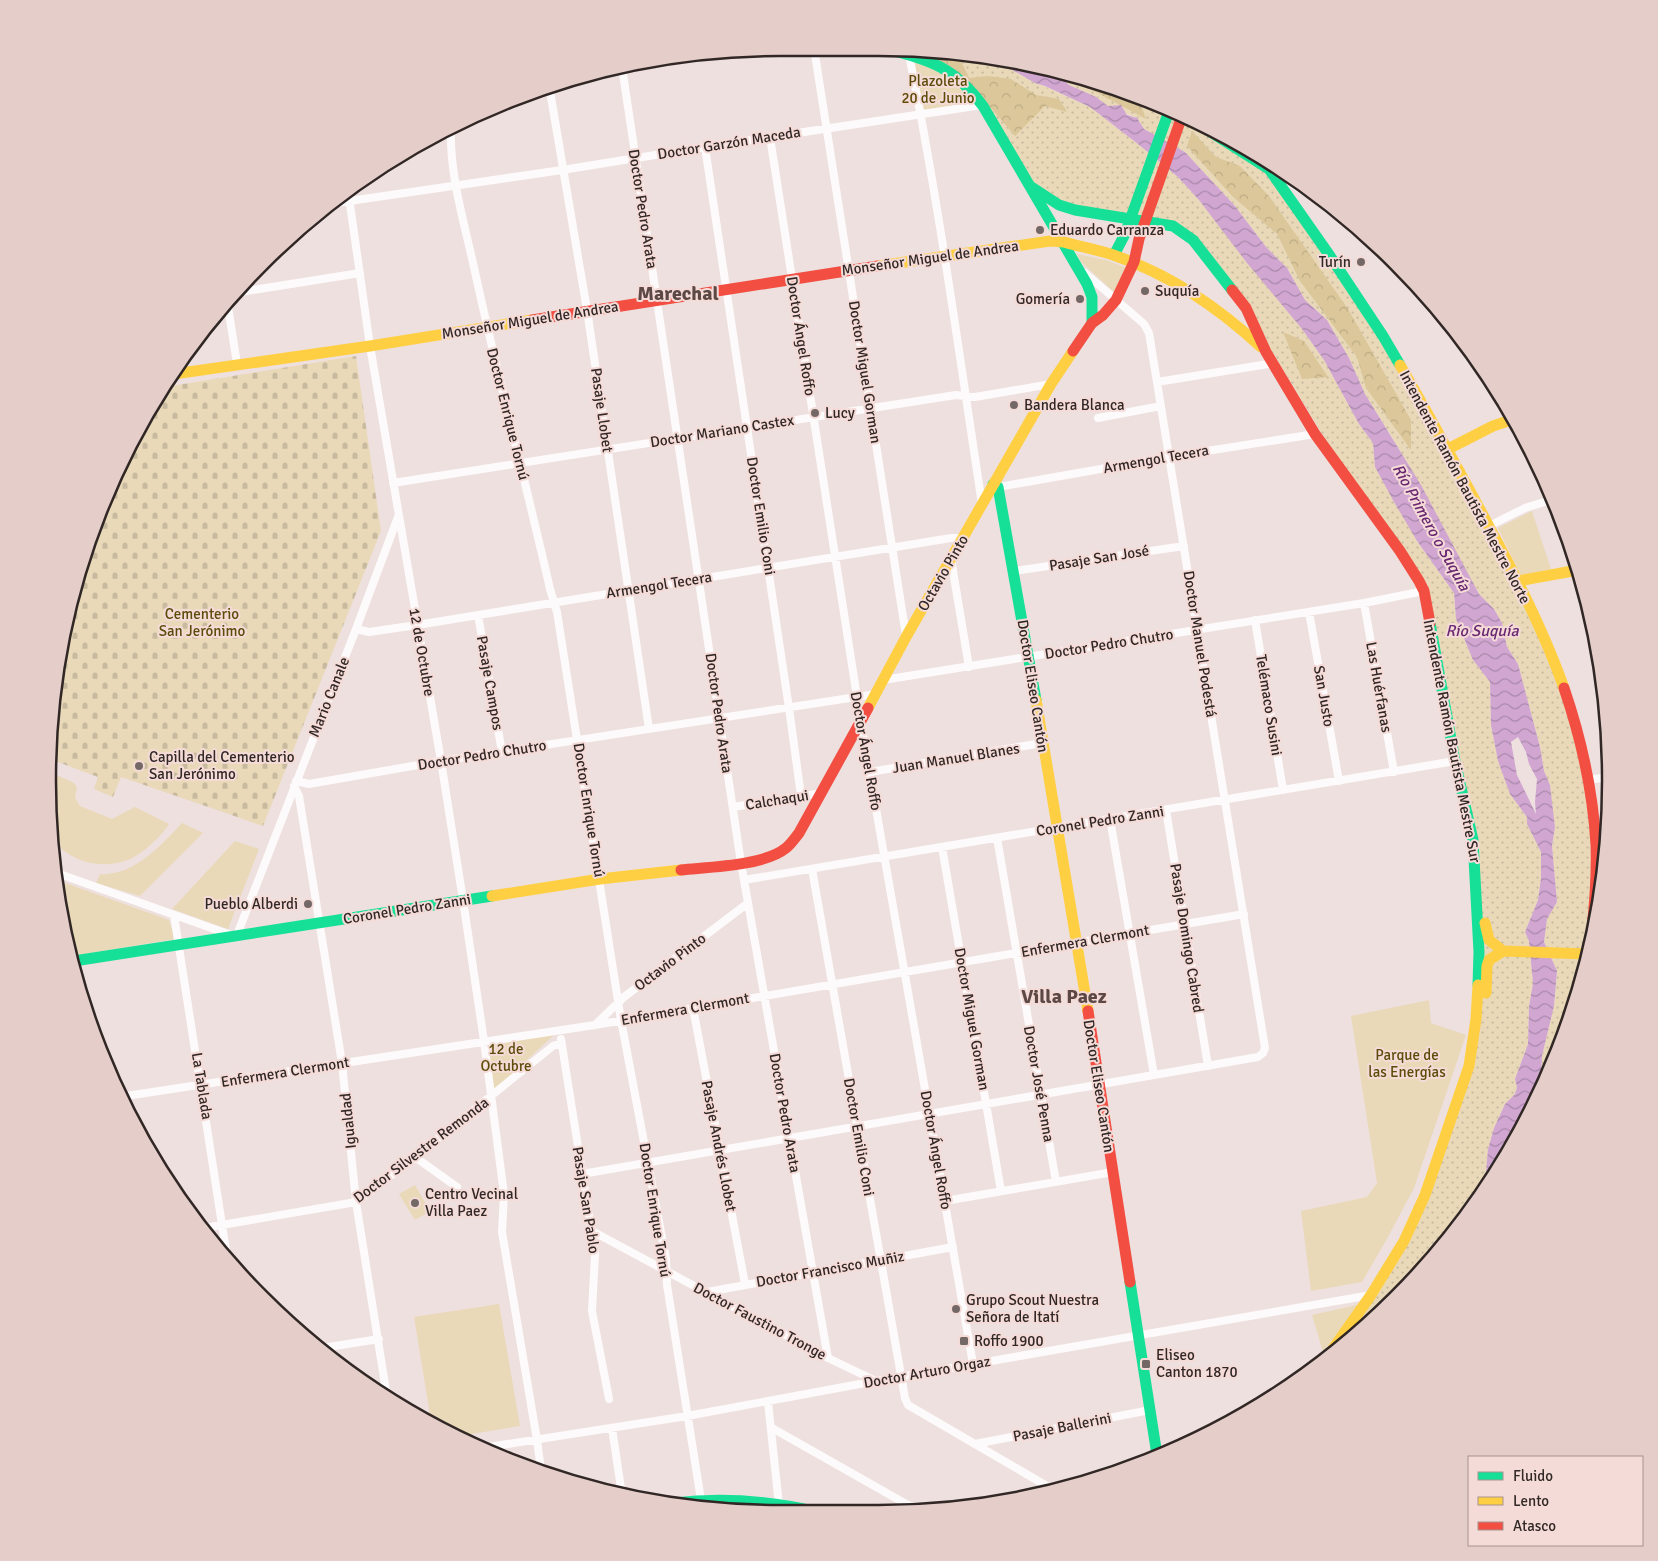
<svg xmlns="http://www.w3.org/2000/svg" width="1658" height="1561" viewBox="0 0 1658 1561" font-family="Signika,sans-serif">
<style>
.grass{fill:url(#grass-dots)}
.forest{fill:url(#forest-crowns)}
.cemetery{fill:url(#cemetery-stones)}
.green{fill:#e9d9b9}
.water{fill:url(#water-waves);fill-rule:evenodd}
.lines{fill:none;stroke-linecap:round;stroke-linejoin:round}
.street{stroke:#fcfafa;stroke-width:8}
.fast{stroke:#16e098;stroke-width:11}
.slow{stroke:#ffcf43;stroke-width:11}
.jam{stroke:#f24e42;stroke-width:11}
.poi-dot{fill:#736866;stroke:#f5dbd7;stroke-width:2}
.labels{text-anchor:middle;stroke-width:4;stroke-linejoin:round;paint-order:stroke}
.park-label{font-size:15px;fill:#5c4c0a;stroke:#f5dbd7}
.street-label{font-size:15px;fill:#312826;stroke:#f5dbd7}
.poi-label{font-size:15px;fill:#312826;stroke:#f5dbd7;text-anchor:start}
.water-label{font-size:16px;font-style:italic;fill:#692872;stroke:#f5dbd7}
.district-label{font-size:20px;font-weight:bold;fill:#5c4845;stroke:#f5dbd7}
.rim{fill:none;stroke:#312826;stroke-width:2.5}
</style>
<defs>
<pattern id="grass-dots" width="8" height="8" patternUnits="userSpaceOnUse" patternTransform="scale(1.25)"><rect width="8" height="8" fill="#e9d9b9"/><path d="M2 2h.1M6 6h.1" fill="none" stroke="#c8ba9f" stroke-width="1.8" stroke-linecap="round"/></pattern>
<pattern id="forest-crowns" width="20" height="18" patternUnits="userSpaceOnUse" patternTransform="scale(1.25)"><rect width="20" height="18" fill="#dbc799"/><path d="M2 6a3 3 0 1 1 6 0M12 15a3 3 0 1 1 6 0" fill="none" stroke="#bcab84"/></pattern>
<pattern id="cemetery-stones" width="16" height="16" patternUnits="userSpaceOnUse" patternTransform="scale(1.25)"><rect width="16" height="16" fill="#e9d9b9"/><path d="M2 7V4a2 2 0 0 1 4 0v3zM10 15v-3a2 2 0 0 1 4 0v3z" fill="#c8ba9f"/></pattern>
<pattern id="water-waves" width="16" height="10" patternUnits="userSpaceOnUse" patternTransform="scale(1.25)"><rect width="16" height="10" fill="#d1a7d2"/><path d="M0 5q4-4 8 0t8 0" fill="none" stroke="#a8a"/></pattern>
</defs>
<rect width="100%" height="100%" fill="#eee0de"/>
<!-- grass -->
<path class="grass" d="M926 49 997 61 1035 83 1044 86 1090 107 1138 144 1178 177 1199 200 1302 329 1324 360 1359 424 1373 443 1375 467 1417 541 1454 593 1456 619 1473 660 1490 682 1491 725 1498 761 1510 794 1527 817V824L1541 852V878L1538 900 1525 932 1529 941 1533 983 1529 1007 1528 1044 1515 1079 1517 1087 1515 1094 1505 1104 1494 1128 1488 1149 1486 1171 1487 1182 1459 1226 1361 1331 1330 1353 1404 1241 1475 1033V863L1424 591 1363 501 1251 317 1182 232 1075 210 1030 186 982 105Z
M1040 68 1067 73 1189 118 1269 169 1377 326 1540 626 1589 780 1592 929 1586 970 1535 1104 1524 1122 1529 1107 1537 1094 1541 1076 1542 1056 1554 1006 1557 971 1544 942 1547 919 1557 902 1552 846 1555 827 1550 785 1544 771 1540 747 1518 664 1507 647 1502 623 1494 609 1479 594 1398 447 1365 394 1349 358 1327 320 1305 300 1287 268 1266 247 1235 206 1185 152 1144 129 1137 118 1108 106 1096 97 1069 85 1057 74Z
M690 1501 818 1512 780 1513 674 1503Z"/>
<!-- forest -->
<path class="forest" d="M902 49C914 49 944 48 954 54 961 59 966 71 969 78L988 76 1011 79 1036 95 1059 99 1067 112 1045 106 1015 136 968 81Z
M1057 71 1067 73 1130 96 1141 105 1146 119Z
M1192 131 1216 157 1240 166 1269 196 1348 309 1411 420V450L1366 388 1357 357 1300 281 1277 234 1233 197 1187 146Z
M1283 332 1304 341 1328 377 1302 379Z"/>
<!-- cemetery -->
<path class="cemetery" d="M356 356 381 531 263 826 121 777 113 797 94 789 98 777 50 759 49 733 73 591 146 414 165 387Z"/>
<!-- green -->
<path class="green" d="M914 60 947 74 976 102 924 110Z
M1077 254 1106 260 1127 268 1115 293 1081 262Z
M1532 511 1551 569 1521 576 1498 528Z
M50 772 74 783 77 787 75 798 80 806 112 819 135 807 169 824C161 837 141 855 128 860 101 870 70 862 53 840Z
M182 823 203 833 140 896 96 883 100 874C132 877 162 845 182 823Z
M235 841 259 849 228 929 172 909Z
M54 879 169 920 175 939 72 956Z
M1429 1000 1431 1023 1466 1035 1414 1188 1388 1237 1362 1282 1311 1291 1301 1211 1367 1197 1377 1183 1351 1016Z
M555 1034 494 1090 487 1044Z
M415 1185 430 1211 415 1220 399 1194Z
M499 1304 520 1426 459 1436 431 1421 414 1317Z
M1361 1304 1323 1352 1312 1315Z"/>
<!-- water -->
<path class="water" d="M997 61 1040 68 1057 74 1069 85 1096 97 1108 106 1121 105 1127 115 1137 118 1144 129 1185 152 1235 206 1266 247 1287 268 1305 300 1327 320 1349 358 1365 394 1421 485 1479 594 1494 609 1502 623 1507 647 1518 664 1540 747 1544 771 1550 785 1555 827 1552 846 1557 902 1547 919 1544 942 1557 971 1554 1006 1542 1056 1541 1076 1537 1094 1529 1107 1524 1122 1487 1182 1486 1171 1488 1149 1494 1128 1505 1104 1515 1094 1517 1087 1515 1079 1528 1044 1529 1007 1533 983 1529 941 1525 932 1538 900 1541 878V852L1527 824V817L1510 794 1498 761 1491 725 1490 682 1473 660 1456 619 1454 593 1417 541 1394 502 1375 467 1373 443 1359 424 1324 360 1302 329 1247 263 1199 200 1178 177 1138 144 1090 107 1045 86 1035 83ZM1518 737 1526 752 1529 764 1537 779 1535 802 1536 814 1517 775 1511 742Z"/>
<g class="lines">
<!-- street -->
<path class="street" d="M814 48 906 636
M909 55C939 203 959 354 982 504
M622 67 741 863 828 1358
M550 91 587 310 649 729
M451 127C449 175 465 225 475 272 498 378 526 483 550 589L557 612 621 1020 666 1259 667 1285 701 1500
M770 137 861 723 973 1364
M705 147 789 708 801 796
M1275 173 1341 215
M348 190 370 346 441 761 463 900 484 1041 504 1194 502 1232 537 1440 541 1470
M329 204 562 170 705 147 982 105
M234 293 360 273
M227 300 237 364
M1157 382 1274 363
M1098 418 1161 406
M393 483 956 395 975 397 1051 384
M998 487 1169 457 1315 434
M1489 526 1525 508 1551 500
M951 559 969 667
M1014 571 1184 546
M1364 603 1394 772
M1309 612 1339 781
M478 615 502 752
M1255 620 1283 790
M356 629 369 632 417 625 951 538H963
M883 680 1364 603 1424 591
M870 772 1042 743
M1589 780 1607 777
M296 781 309 784 441 761 876 694
M294 786 299 796 342 1063 356 1202 387 1397
M733 807 822 793
M1166 810 1208 1066
M1110 819 1154 1075
M997 838 1056 1182
M942 847 1001 1191
M812 869 905 1398 908 1405 1052 1489
M54 872 231 935
M744 880 1455 761
M174 915 227 1257
M237 935 356 629 398 517
M693 1008 745 1284
M595 1025 624 997 748 903
M561 1039 595 1254 592 1311 609 1399
M126 1096 595 1025 1244 914
M415 1157 457 1187
M582 1174 1258 1057 1263 1053 1265 1048 1149 333 1144 324 1085 273
M945 1201 1113 1172
M204 1228 356 1202 415 1157 553 1046 561 1043
M592 1231 828 1358 876 1381
M707 1292 953 1247
M322 1348 379 1339
M768 1402 779 1505
M612 1428 622 1495
M772 1428 915 1509
M975 1444 1150 1410
M482 1448 687 1416 876 1381 1371 1295"/>
<!-- fast -->
<path class="fast" d="M887 49C932 61 954 67 983 106L1087 284 1092 297V323
M1189 118 1269 169 1330 256 1383 336 1400 365
M1030 186 1059 205 1075 210 1173 226 1193 240 1232 290
M1114 255 1125 234 1169 111
M993 484 998 487 1036 700
M1430 623 1455 761 1473 840 1479 952 1478 985
M74 961 492 896
M1130 1282 1157 1455
M674 1503C723 1497 770 1501 818 1512"/>
<!-- slow -->
<path class="slow" d="M1064 242C1081 247 1099 250 1116 256 1171 275 1219 308 1261 347
M878 266 1050 241 1064 242
M1400 365C1432 420 1462 476 1492 532 1519 582 1545 634 1564 688
M174 374 370 346 532 320
M1448 449 1493 426 1514 419
M1518 581 1578 570
M1036 700 1088 1011
M868 708 906 637 1051 384 1073 351
M492 896 600 879 681 870
M1485 923 1489 940 1503 951
M1503 951 1588 954
M1486 993 1487 966 1489 960 1503 951
M1330 1353 1371 1295 1404 1241 1425 1195 1469 1066 1476 1019 1478 985"/>
<!-- jam -->
<path class="jam" d="M1232 290 1246 308 1266 352 1315 434 1400 551 1419 581 1424 591 1430 623
M532 320 878 266
M1073 351 1092 323 1103 315 1116 300 1134 262 1139 239 1182 116
M1564 688C1581 738 1593 791 1596 845 1597 873 1595 901 1592 929
M681 870C709 867 764 866 786 848 791 844 795 838 799 833L868 708
M1088 1011 1130 1282"/>
</g>
<!-- markers -->
<g class="poi-dot">
<circle cx="1040" cy="230" r="5"/>
<circle cx="1361" cy="262" r="5"/>
<circle cx="1145" cy="291" r="5"/>
<circle cx="1080" cy="299" r="5"/>
<circle cx="1014" cy="405" r="5"/>
<circle cx="815" cy="413" r="5"/>
<circle cx="139" cy="766" r="5"/>
<circle cx="308" cy="904" r="5"/>
<circle cx="415" cy="1203" r="5"/>
<circle cx="956" cy="1309" r="5"/>
<rect x="959" y="1336" width="10" height="10" rx="2.5"/>
<rect x="1141" y="1359" width="10" height="10" rx="2.5"/>
</g>
<g class="labels">
<!-- park labels -->
<g class="park-label">
<text x="938" y="86">Plazoleta<tspan x="938" dy="17">20 de Junio</tspan></text>
<text x="202" y="619">Cementerio<tspan x="202" dy="17">San Jerónimo</tspan></text>
<text x="506" y="1054">12 de<tspan x="506" dy="17">Octubre</tspan></text>
<text x="1407" y="1060">Parque de<tspan x="1407" dy="17">las Energías</tspan></text>
</g>
<!-- street labels -->
<g class="street-label">
<text transform="translate(729 143) rotate(-9)" y="5">Doctor Garzón Maceda</text>
<text transform="translate(643 209) rotate(81)" y="5">Doctor Pedro Arata</text>
<text transform="translate(930 258) rotate(-8)" y="5">Monseñor Miguel de Andrea</text>
<text transform="translate(530 320) rotate(-9)" y="5">Monseñor Miguel de Andrea</text>
<text transform="translate(801 336) rotate(81)" y="5">Doctor Ángel Roffo</text>
<text transform="translate(865 372) rotate(81)" y="5">Doctor Miguel Gorman</text>
<text transform="translate(602 410) rotate(82)" y="5">Pasaje Llobet</text>
<text transform="translate(508 414) rotate(76)" y="5">Doctor Enrique Tornú</text>
<text transform="translate(722 431) rotate(-9)" y="5">Doctor Mariano Castex</text>
<text transform="translate(1156 459) rotate(-10)" y="5">Armengol Tecera</text>
<text transform="translate(1465 487) rotate(62)" y="5">Intendente Ramón Bautista Mestre Norte</text>
<text transform="translate(761 516) rotate(81)" y="5">Doctor Emilio Coni</text>
<text transform="translate(1099 558) rotate(-9)" y="5">Pasaje San José</text>
<text transform="translate(943 573) rotate(-60)" y="5">Octavio Pinto</text>
<text transform="translate(659 585) rotate(-9)" y="5">Armengol Tecera</text>
<text transform="translate(1109 644) rotate(-9)" y="5">Doctor Pedro Chutro</text>
<text transform="translate(1200 644) rotate(81)" y="5">Doctor Manuel Podestá</text>
<text transform="translate(422 652) rotate(80)" y="5">12 de Octubre</text>
<text transform="translate(490 683) rotate(80)" y="5">Pasaje Campos</text>
<text transform="translate(1033 686) rotate(81)" y="5">Doctor Eliseo Cantón</text>
<text transform="translate(1379 687) rotate(80)" y="5">Las Huérfanas</text>
<text transform="translate(1324 696) rotate(80)" y="5">San Justo</text>
<text transform="translate(329 697) rotate(-68)" y="5">Mario Canale</text>
<text transform="translate(1269 705) rotate(81)" y="5">Telémaco Susini</text>
<text transform="translate(719 713) rotate(82)" y="5">Doctor Pedro Arata</text>
<text transform="translate(1452 741) rotate(79)" y="5">Intendente Ramón Bautista Mestre Sur</text>
<text transform="translate(866 751) rotate(80)" y="5">Doctor Ángel Roffo</text>
<text transform="translate(482 755) rotate(-9)" y="5">Doctor Pedro Chutro</text>
<text transform="translate(956 758) rotate(-9)" y="5">Juan Manuel Blanes</text>
<text transform="translate(777 800) rotate(-9)" y="5">Calchaqui</text>
<text transform="translate(589 810) rotate(81)" y="5">Doctor Enrique Tornú</text>
<text transform="translate(1100 821) rotate(-9)" y="5">Coronel Pedro Zanni</text>
<text transform="translate(407 909) rotate(-9)" y="5">Coronel Pedro Zanni</text>
<text transform="translate(1187 938) rotate(81)" y="5">Pasaje Domingo Cabred</text>
<text transform="translate(1085 941) rotate(-10)" y="5">Enfermera Clermont</text>
<text transform="translate(670 962) rotate(-37)" y="5">Octavio Pinto</text>
<text transform="translate(685 1009) rotate(-10)" y="5">Enfermera Clermont</text>
<text transform="translate(972 1019) rotate(80)" y="5">Doctor Miguel Gorman</text>
<text transform="translate(285 1072) rotate(-9)" y="5">Enfermera Clermont</text>
<text transform="translate(1039 1084) rotate(80)" y="5">Doctor José Penna</text>
<text transform="translate(202 1086) rotate(81)" y="5">La Tablada</text>
<text transform="translate(1099 1086) rotate(81)" y="5">Doctor Eliseo Cantón</text>
<text transform="translate(785 1113) rotate(80)" y="5">Doctor Pedro Arata</text>
<text transform="translate(348 1121) rotate(-96)" y="5">Igualdad</text>
<text transform="translate(859 1137) rotate(80)" y="5">Doctor Emilio Coni</text>
<text transform="translate(719 1146) rotate(79)" y="5">Pasaje Andrés Llobet</text>
<text transform="translate(421 1150) rotate(-37)" y="5">Doctor Silvestre Remonda</text>
<text transform="translate(936 1150) rotate(80)" y="5">Doctor Ángel Roffo</text>
<text transform="translate(586 1200) rotate(81)" y="5">Pasaje San Pablo</text>
<text transform="translate(655 1210) rotate(81)" y="5">Doctor Enrique Tornú</text>
<text transform="translate(830 1269) rotate(-10)" y="5">Doctor Francisco Muñiz</text>
<text transform="translate(760 1321) rotate(28)" y="5">Doctor Faustino Tronge</text>
<text transform="translate(927 1372) rotate(-10)" y="5">Doctor Arturo Orgaz</text>
<text transform="translate(1062 1427) rotate(-11)" y="5">Pasaje Ballerini</text>
</g>
<!-- poi labels -->
<g class="poi-label">
<text x="1050" y="235">Eduardo Carranza</text>
<text x="1351" y="267" text-anchor="end">Turín</text>
<text x="1155" y="296">Suquía</text>
<text x="1070" y="304" text-anchor="end">Gomería</text>
<text x="1024" y="410">Bandera Blanca</text>
<text x="825" y="418">Lucy</text>
<text x="149" y="762">Capilla del Cementerio<tspan x="149" dy="17">San Jerónimo</tspan></text>
<text x="298" y="909" text-anchor="end">Pueblo Alberdi</text>
<text x="425" y="1199">Centro Vecinal<tspan x="425" dy="17">Villa Paez</tspan></text>
<text x="966" y="1305">Grupo Scout Nuestra<tspan x="966" dy="17">Señora de Itatí</tspan></text>
<text x="974" y="1346">Roffo 1900</text>
<text x="1156" y="1360">Eliseo<tspan x="1156" dy="17">Canton 1870</tspan></text>
</g>
<!-- water labels -->
<g class="water-label">
<text transform="translate(1432 527) rotate(61)" y="6">Río Primero o Suquía</text>
<text x="1482" y="636">Río Suquía</text>
</g>
<!-- district labels -->
<g class="district-label">
<text x="678" y="300">Marechal</text>
<text x="1064" y="1003">Villa Paez</text>
</g>
</g>
<!-- crop -->
<path d="M0 0H1658V1561H0ZM780 56H878A724 724 0 0 1 1602 780V781A724 724 0 0 1 878 1505H780A724 724 0 0 1 56 781V780A724 724 0 0 1 780 56Z" fill="#e5cdc9" fill-rule="evenodd"/>
<path class="rim" d="M780 56H878A724 724 0 0 1 1602 780V781A724 724 0 0 1 878 1505H780A724 724 0 0 1 56 781V780A724 724 0 0 1 780 56Z"/>
<!-- legend -->
<rect x="1468" y="1456" width="175" height="90" fill="#f5dbd7" stroke="#a79390"/>
<rect x="1478" y="1472" width="25" height="8" fill="#16e098" stroke="#a79390"/>
<text x="1513" y="1481" font-size="15" fill="#312826">Fluido</text>
<rect x="1478" y="1497" width="25" height="8" fill="#ffcf43" stroke="#a79390"/>
<text x="1513" y="1506" font-size="15" fill="#312826">Lento</text>
<rect x="1478" y="1522" width="25" height="8" fill="#f24e42" stroke="#a79390"/>
<text x="1513" y="1531" font-size="15" fill="#312826">Atasco</text>
</svg>
